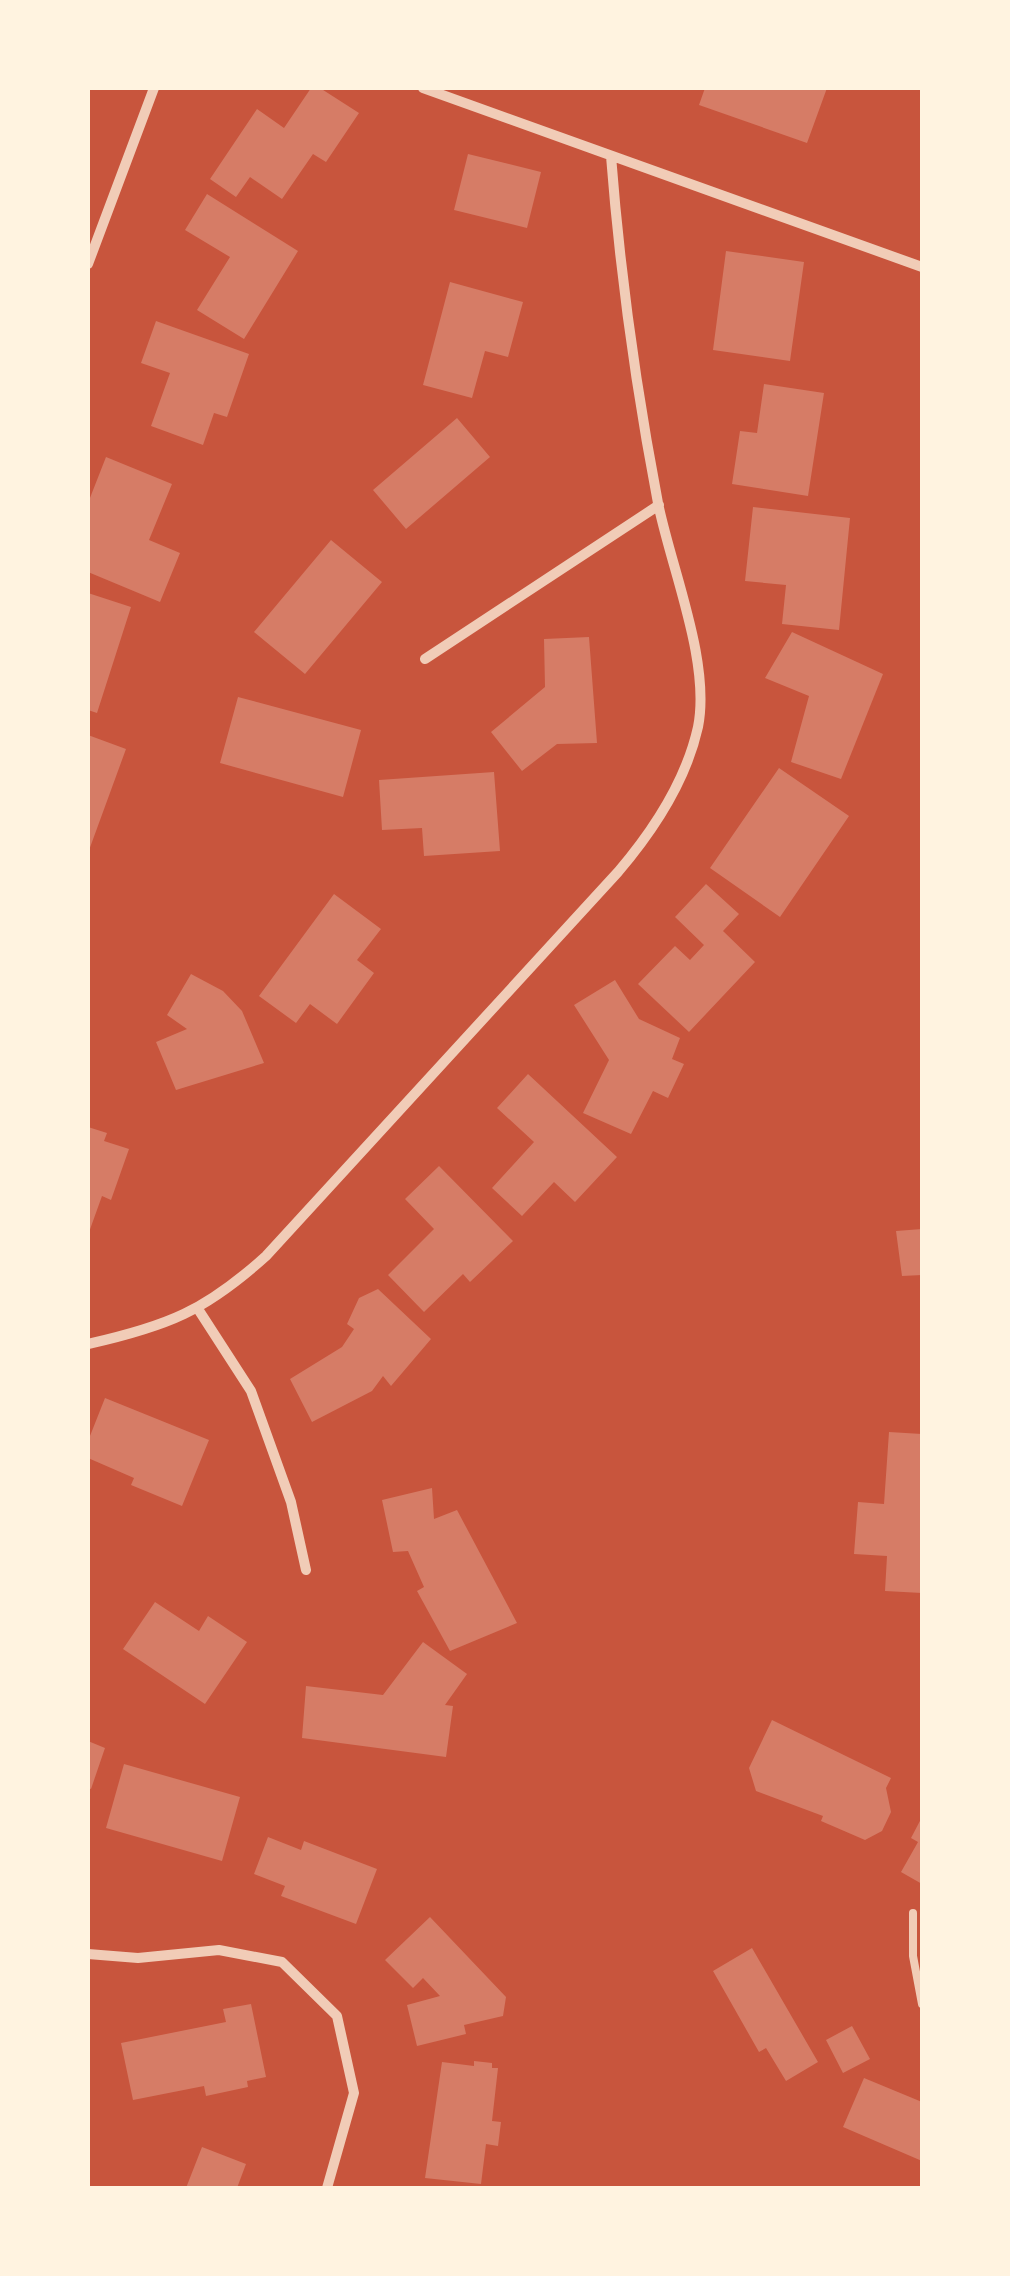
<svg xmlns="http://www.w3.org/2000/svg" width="1010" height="2276" viewBox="0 0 1010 2276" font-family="'Public Sans',sans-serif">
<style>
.building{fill:#d67c66}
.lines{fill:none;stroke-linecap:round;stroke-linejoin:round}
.service{stroke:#f1ccb7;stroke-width:8}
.minor{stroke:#f1ccb7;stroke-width:10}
</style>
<rect width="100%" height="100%" fill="#c8553d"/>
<!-- building -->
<path class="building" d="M311 88H320L359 113 326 162 313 154 282 199 250 177 236 197 210 179 257 109 284 128Z
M705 88H827L807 143 699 105Z
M468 154 541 172 527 228 454 210Z
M207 194 298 251 244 339 197 310 230 257 185 230Z
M726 251 804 262 790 361 713 350Z
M450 282 523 302 508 357 485 351 472 398 423 385Z
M156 321 249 354 227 417 214 413 203 445 151 426 170 373 141 363Z
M764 384 824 393 808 496 732 484 740 431 757 433Z
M457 418 490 457 406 529 373 490Z
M106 457 172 484 149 540 180 553 160 602 88 572V503Z
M753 507 850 518 839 630 782 624 786 585 745 581Z
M331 540 382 582 305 674 254 632Z
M88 593 131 607 97 713 88 710Z
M792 632 883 674 841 779 791 762 809 696 765 678Z
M589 637 597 743 557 744 522 771 491 732 545 687 544 639Z
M238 697 361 730 343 797 220 763Z
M88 735 126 749 88 853Z
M779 768 849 816 780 917 710 868Z
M494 772 500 851 424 856 422 828 382 830 379 780Z
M706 884 739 914 723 931 755 962 689 1032 638 984 675 946 690 960 704 945 675 917Z
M334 894 381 929 357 960 374 973 337 1024 310 1004 296 1023 259 996Z
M191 974 223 991 242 1011 264 1063 176 1090 156 1042 187 1029 167 1015Z
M615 980 639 1019 680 1038 672 1059 684 1064 668 1098 653 1091 631 1134 583 1113 609 1060 574 1005Z
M528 1074 617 1157 575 1202 554 1182 522 1216 492 1188 534 1142 497 1108Z
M88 1127 107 1133 104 1141 129 1149 111 1200 102 1196 88 1235Z
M439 1166 513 1241 470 1282 463 1274 424 1312 388 1275 434 1229 405 1199Z
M922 1229V1275L902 1276 896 1231Z
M378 1289 431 1339 391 1386 383 1376 372 1391 312 1422 290 1379 342 1347 354 1329 347 1324 359 1298Z
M105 1398 209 1440 182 1506 131 1485 134 1478 88 1458V1441Z
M889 1432 922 1434V1593L885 1591 887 1556 854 1554 858 1502 884 1504Z
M432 1488 434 1519 457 1510 517 1623 450 1651 417 1591 424 1587 408 1551 393 1552 382 1500Z
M155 1602 199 1631 208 1616 247 1642 205 1704 123 1649Z
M423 1642 467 1674 445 1705 453 1706 446 1757 302 1738 306 1686 383 1695Z
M772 1720 891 1778 886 1788 891 1812 882 1831 865 1840 821 1821 823 1816 756 1791 749 1768Z
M88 1741 105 1748 91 1789 88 1788Z
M124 1764 240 1797 222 1861 106 1828Z
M922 1817V1884L901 1872 918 1842 911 1838Z
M268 1837 301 1850 304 1841 377 1869 356 1924 281 1896 285 1886 254 1874Z
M430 1917 506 1997 503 2016 464 2025 466 2034 417 2046 407 2005 440 1996 423 1978 413 1988 385 1960Z
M752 1948 818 2062 786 2081 766 2048 759 2052 713 1971Z
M251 2004 266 2077 247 2081 248 2087 206 2096 204 2086 133 2100 121 2043 226 2022 223 2009Z
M852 2026 870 2059 843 2073 826 2040Z
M474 2061 492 2063V2068H498L492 2121 501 2122 498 2146 486 2144 481 2184 425 2178 442 2062 474 2066Z
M864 2078 922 2102V2161L843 2127Z
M202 2147 246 2164 237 2188H186Z"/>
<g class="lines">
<!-- service -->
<path class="service" d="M913 1913V1956L922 2004"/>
<!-- minor -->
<path class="minor" d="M423 88 922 267
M88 264 154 88
M425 659 659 505
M198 1309 251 1391 291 1502 306 1570
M88 1344C168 1326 205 1311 266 1256L618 872C653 831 686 781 698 727 711 662 671 568 658 503 636 388 620 273 611 156
M88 1954 138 1958 219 1950 282 1962 337 2016 354 2093 327 2188"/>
</g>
<!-- border -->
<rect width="1010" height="2276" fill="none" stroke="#fff3e0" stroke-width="180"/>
</svg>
